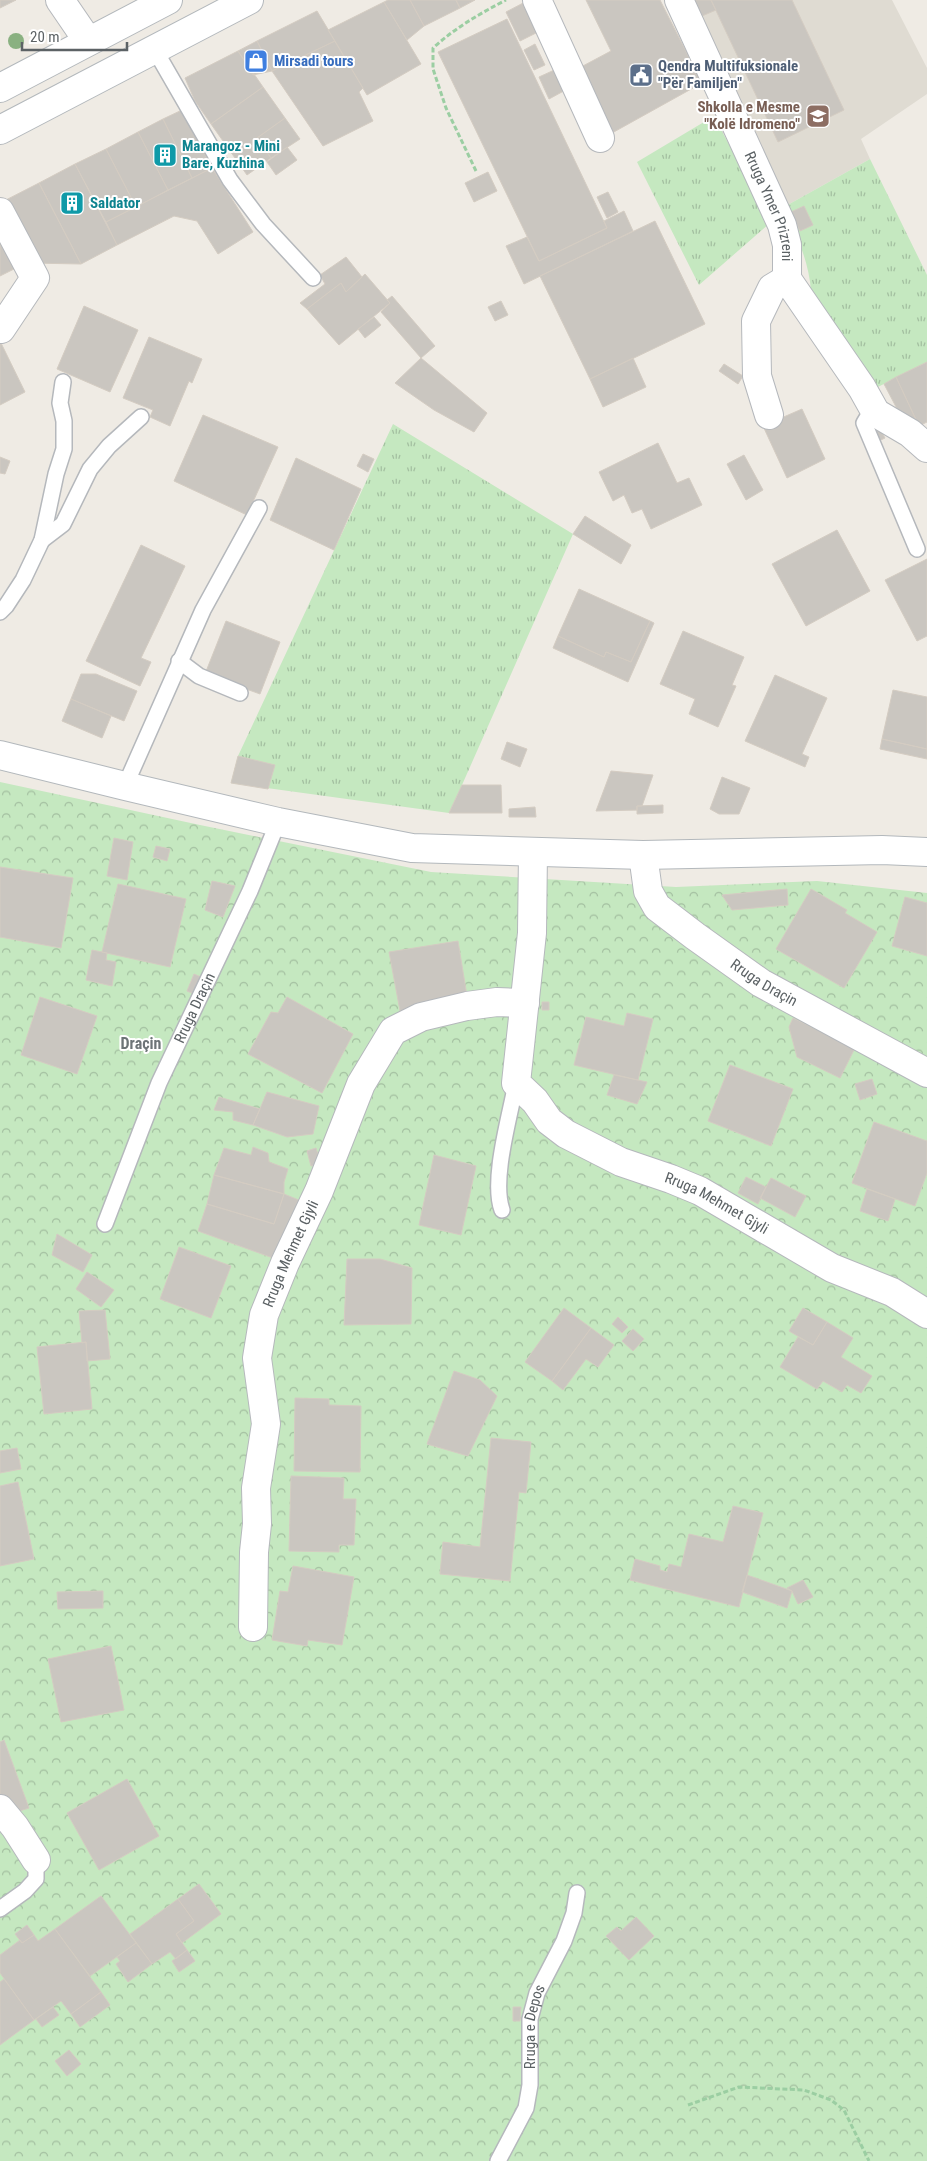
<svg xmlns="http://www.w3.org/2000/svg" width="927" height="2161" viewBox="0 0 927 2161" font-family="'Roboto Condensed',sans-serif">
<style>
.education{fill:#dfdbd2}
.grass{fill:url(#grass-tufts)}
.park{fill:url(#park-crowns)}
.building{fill:#cac6c0;stroke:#d4ccc2}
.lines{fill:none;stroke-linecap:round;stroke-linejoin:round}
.lane-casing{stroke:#b5b8bc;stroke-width:18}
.street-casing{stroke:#b5b8bc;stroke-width:30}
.secondary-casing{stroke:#b3b8bc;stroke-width:30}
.path{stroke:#9bcea2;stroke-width:3;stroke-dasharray:5 2.5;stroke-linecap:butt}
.lane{stroke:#fff;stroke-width:15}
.street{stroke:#fff;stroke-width:28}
.secondary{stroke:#fff;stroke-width:28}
.tree{fill:#8ab181}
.labels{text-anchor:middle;stroke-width:4;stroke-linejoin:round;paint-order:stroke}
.shop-label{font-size:15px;font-weight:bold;fill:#366cbe;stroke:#fff;text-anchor:start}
.service-label{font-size:15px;font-weight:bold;fill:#4e5e75;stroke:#fff;text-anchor:start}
.education-label{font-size:15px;font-weight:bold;fill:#785e54;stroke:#fff;text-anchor:end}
.culture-label{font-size:15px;font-weight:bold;fill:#0d838f;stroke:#fff;text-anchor:start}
.street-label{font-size:15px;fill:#5c6265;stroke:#fff}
.neighbourhood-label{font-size:16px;font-weight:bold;fill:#6d7477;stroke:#fff}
</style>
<defs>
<pattern id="grass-tufts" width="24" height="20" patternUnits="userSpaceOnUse" patternTransform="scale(1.25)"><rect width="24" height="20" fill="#c5e8c0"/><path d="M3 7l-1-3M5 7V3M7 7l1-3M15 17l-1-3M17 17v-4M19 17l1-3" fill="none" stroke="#a3bfa0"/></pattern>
<pattern id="park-crowns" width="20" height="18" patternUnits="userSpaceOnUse" patternTransform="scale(1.25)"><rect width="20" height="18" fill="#c5e8c0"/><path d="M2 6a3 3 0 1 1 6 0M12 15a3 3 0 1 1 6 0" fill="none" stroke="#a3bfa0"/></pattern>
</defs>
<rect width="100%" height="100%" fill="#efebe4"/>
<!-- education -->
<path class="education" d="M688 0H892L927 68V94L861 139 870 159 784 207Z"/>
<!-- grass -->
<path class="grass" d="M714 116 770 223 699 285 637 162Z
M870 159 927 275V362L872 390 811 291C809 261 796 234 784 207Z
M393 424 573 534 462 785 449 813 231 783 238 756Z"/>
<!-- park -->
<path class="park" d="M0 782 200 825 431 872 676 887 817 881 927 893V2161H0Z"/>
<!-- building -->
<path class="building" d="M0 0H16L0 8Z
M388 0H410L424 26 407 40 384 2Z
M410 0H456L460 8 424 26Z
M456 0H475L460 8Z
M586 0H660L702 83 612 133 581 67 611 51Z
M694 0H711L716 10 702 16Z
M711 0H792L844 110 778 142Z
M527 1 542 30 520 41 506 12Z
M384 2 421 64 367 95 328 30Z
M317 11 335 41 272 71 257 41Z
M507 19 607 228 539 261 438 52Z
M257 41 272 71 253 75 238 51Z
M335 41 363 88 359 92 373 121 323 146 272 71Z
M535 44 545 65 534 70 524 50Z
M238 51 263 87 211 124 195 101 185 78Z
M561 67 571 87 549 99 539 77Z
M263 87 285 118 257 138 271 158 247 175 211 124Z
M182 110 212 168 192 178 163 119Z
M285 118 300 139 271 158 257 138Z
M163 119 192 178 168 190 138 132Z
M138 132 168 190 136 207 106 149Z
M287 147 297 160 276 175 267 162Z
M106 149 136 207 106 222 75 164Z
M75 164 117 245 81 264 39 183Z
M212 168 253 232 218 254 197 221 174 216 117 245 106 222Z
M488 172 497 191 474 202 465 183Z
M39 183 81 264 31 263 0 203Z
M608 192 618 212 607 218 597 197Z
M804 206 813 225 800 231 791 212Z
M624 211 633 231 524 284 506 246 527 237 539 261 607 228 604 221Z
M655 221 705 324 590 379 540 276Z
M0 227 20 266 0 276Z
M346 257 362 277 346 292 341 283 307 309 300 303 325 284 320 275Z
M365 274 390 303 339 345 307 309 341 283 346 292Z
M392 296 435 346 421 358 381 312 390 303 387 300Z
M501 301 508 315 495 321 488 307Z
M84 306 138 330 110 392 57 369Z
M374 317 381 325 365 338 358 329Z
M149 337 202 359 192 383 189 381 170 426 150 417 153 410 123 398Z
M0 341 25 392 0 405Z
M421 358 487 413 474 432 434 410 395 383Z
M633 358 646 387 603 407 590 379Z
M927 362V422L919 426 896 377Z
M724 364 743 376 738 384 719 371Z
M896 377 919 426 904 422 884 384Z
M802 409 825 459 787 478 763 426Z
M203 415 278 447 247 515 174 481Z
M880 429 885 438 866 447 862 437Z
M658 443 677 483 689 478 702 505 651 529 642 509 632 513 624 495 613 501 599 472Z
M363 454 374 459 368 472 357 466Z
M744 455 763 490 746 500 727 464Z
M0 457 10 461 5 474 0 473Z
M296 458 361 489 334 550 270 520Z
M585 516 631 545 621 564 573 534Z
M837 530 870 591 806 626 772 564Z
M141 545 185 566 141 658 151 662 140 686 86 661Z
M927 559V636L917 641 885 580Z
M579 589 650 621 631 662 606 652 604 657 558 636Z
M226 621 280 642 260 694 205 674Z
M650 621 654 623 628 682 553 648 558 636 604 657 606 652 631 662Z
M683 631 744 657 732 685 736 686 718 727 689 714 695 699 660 684Z
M81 674H96L137 691 124 721 71 699Z
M775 675 827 698 802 754 809 757 805 767 745 741Z
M893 690 927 697V749L882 739Z
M71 699 111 716 102 738 62 721Z
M882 739 927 749V759L880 749Z
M507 742 527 749 520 767 501 759Z
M238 756 275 765 268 789 231 783Z
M611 771 653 775 642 806H637V810L596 811Z
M722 777 750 788 739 814H719L710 809Z
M462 785H501L502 813H449Z
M663 805V813L637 814V806Z
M535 807 536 817H509V809Z
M114 838 133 842 127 880 107 876Z
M156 846 170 849 167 861 153 857Z
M0 867 73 878 61 948 0 937Z
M212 881 235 886 223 917 205 910Z
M118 884 186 899 170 967 102 952Z
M787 889 788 905 732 910 722 895Z
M811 889 847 910 845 913 877 932 844 988 776 949Z
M905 897 927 903V956L892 946Z
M458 941 467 996 400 1011 389 952Z
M92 950 107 953 106 960 116 962 112 986 86 980Z
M194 974 201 977 194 994 187 991Z
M40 997 97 1016 77 1074 21 1055Z
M287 997 353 1034 322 1093 248 1054 271 1012 278 1013Z
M542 1002H549V1010H542Z
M627 1013 653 1019 638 1080 574 1065 586 1017 624 1026Z
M793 1018 855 1048 840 1078 797 1057 789 1027Z
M730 1065 793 1089 771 1146 708 1121Z
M614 1075 647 1082 637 1104 607 1095Z
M872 1079 877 1094 860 1100 855 1084Z
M267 1092 319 1106 313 1134 287 1137 253 1125Z
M219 1097 260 1109 253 1125 233 1120V1112L214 1110Z
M874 1122 927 1141V1173L915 1206 852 1183Z
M253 1147 268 1153 269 1162 288 1169 284 1182V1194L214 1175 224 1148 251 1155Z
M316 1148 321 1164 311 1166 307 1151Z
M434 1155 476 1166 461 1235 419 1225Z
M214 1175 284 1194 274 1224 207 1204Z
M746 1177 766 1187 758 1204 738 1193Z
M771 1178 806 1196 795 1217 760 1198Z
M867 1189 895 1199 888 1221 860 1211Z
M284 1194 306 1203 273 1258 198 1231 207 1204 274 1224Z
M57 1234 92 1255 83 1272 52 1255Z
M179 1247 231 1266 211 1318 160 1299Z
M347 1259H380L412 1268 411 1324 344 1325Z
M87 1272 114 1290 101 1307 76 1289Z
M564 1308 591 1328 552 1381 525 1362Z
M803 1308 827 1322 813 1345 789 1331Z
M105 1310 110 1359 87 1361 86 1342 82 1343 79 1311Z
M618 1317 628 1327 622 1333 612 1324Z
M827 1322 853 1338 841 1357 872 1376 861 1393 847 1385 842 1392 823 1381 817 1389 780 1367 798 1337 813 1345Z
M591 1328 614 1345 598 1367 586 1359 563 1390 552 1381Z
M633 1329 644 1339 633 1351 622 1341Z
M86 1342 92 1409 44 1414 37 1347Z
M454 1371 480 1380 497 1396 468 1456 427 1444Z
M295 1398 329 1399V1405L361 1406 360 1472 294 1471Z
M491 1438 531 1442 526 1493 519 1492 510 1581 440 1574 443 1542 480 1547Z
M17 1448 21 1469 0 1473V1451Z
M291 1476 344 1478 343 1499H356L354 1545H339V1552L289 1551Z
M18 1482 34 1559 0 1566V1486Z
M733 1506 763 1513 739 1607 630 1580 635 1559 660 1566V1570L667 1572 669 1564 681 1567 689 1534 723 1542Z
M293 1566 354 1577 342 1645 308 1640 307 1646 272 1640 280 1591 288 1592Z
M747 1575 792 1591 787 1608 742 1592Z
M803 1580 813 1597 798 1604 792 1591 787 1588Z
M103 1591V1608L58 1609 57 1592Z
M111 1646 124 1710 61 1722 48 1659Z
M4 1740 29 1808 10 1814 0 1797V1742Z
M127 1779 159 1836 99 1870 67 1813Z
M199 1884 221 1914 182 1943 176 1934 194 1921 178 1899Z
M101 1896 136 1943 90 1976 55 1929Z
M178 1899 194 1921 176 1934 187 1950 176 1959 170 1952 152 1964 130 1934Z
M636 1917 654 1936 629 1960 606 1936 617 1927 621 1931Z
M27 1925 34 1935 22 1943 15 1934Z
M55 1929 101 1992 71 2014 61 2001 34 2020 0 1973V1955L20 1940 22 1943 34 1935 38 1941Z
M136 1943 152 1964 128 1982 116 1964 120 1961 117 1957Z
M187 1950 195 1961 179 1972 172 1961Z
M4 1979 34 2020 0 2045V1982Z
M101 1992 110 2005 80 2027 71 2014Z
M53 2007 59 2015 42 2027 36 2019Z
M513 2007H521L520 2021H513Z
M69 2050 81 2064 67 2076 55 2061Z"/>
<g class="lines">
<!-- lane casing -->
<g class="lane-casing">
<g id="lane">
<path d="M155 50 230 180 263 224 313 278"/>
<path d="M873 408 864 423 917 549"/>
<path d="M42 540 63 524 90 469 109 446 141 417"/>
<path d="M0 612 6 606 23 580 42 540 56 474 64 449V421L60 403 63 382"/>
<path d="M179 661 199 676 240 693"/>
<path d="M125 786 203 610 259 508"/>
<path d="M502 1210C491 1180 510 1116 516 1083"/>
<path id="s1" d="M105 1224 159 1083 250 891 278 822"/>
<path d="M0 1909 25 1891 36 1879V1860"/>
<path id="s2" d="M498 2161 526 2108 530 2085V2019L537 1993 564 1941 574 1913 577 1893"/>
</g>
</g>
<!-- street casing -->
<g class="street-casing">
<g id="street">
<path d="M60 0 88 41"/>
<path d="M537 0 600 138"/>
<path id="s3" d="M679 0 782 225 787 245V279L862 388 876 413 910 433 927 448"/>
<path d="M0 212 35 278 1 329"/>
<path d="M769 415 757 376 756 321 772 288 787 279"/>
<path id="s4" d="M533 852 532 933 516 1083 535 1101 549 1121 566 1134 621 1162 671 1179 700 1191 832 1268 892 1292 927 1314"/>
<path id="s5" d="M643 855 648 891 657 907 695 936 761 983 927 1073"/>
<path id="s6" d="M253 1627 254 1552 257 1524 256 1488 266 1424 257 1358 264 1315 285 1263 319 1191 361 1084 393 1031 421 1017 467 1006 497 1002 525 1003"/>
<path d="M0 1809 15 1827 36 1860"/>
</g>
</g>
<!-- secondary casing -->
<g class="secondary-casing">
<path id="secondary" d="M0 88 168 0
M0 130 249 0
M0 755 125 786 278 822 412 848 643 855 882 850 927 852"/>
</g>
<!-- path -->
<path class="path" d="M476 171 446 108 433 69V48C455 28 479 14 506 0
M688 2105 739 2087 804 2090 831 2100 844 2110 869 2161"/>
<!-- lane -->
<use href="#lane" class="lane"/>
<!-- street -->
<use href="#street" class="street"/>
<!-- secondary -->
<use href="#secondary" class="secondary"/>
</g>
<!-- trees -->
<circle class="tree" cx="16" cy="41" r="8"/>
<!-- icons -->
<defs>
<g id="shop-square" transform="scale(1.25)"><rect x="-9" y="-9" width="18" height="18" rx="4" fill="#3f7fe0" stroke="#fff"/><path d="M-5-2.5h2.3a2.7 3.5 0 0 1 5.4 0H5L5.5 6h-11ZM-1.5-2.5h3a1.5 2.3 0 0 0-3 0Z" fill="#fff"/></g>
<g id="civic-square" transform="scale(1.25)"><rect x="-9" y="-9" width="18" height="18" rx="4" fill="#5c6f8a" stroke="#fff"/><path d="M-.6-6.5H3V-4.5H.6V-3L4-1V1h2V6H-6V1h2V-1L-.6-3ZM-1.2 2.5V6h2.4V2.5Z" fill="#fff"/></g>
<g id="school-square" transform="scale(1.25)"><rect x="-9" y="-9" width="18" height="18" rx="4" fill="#8d6e63" stroke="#fff"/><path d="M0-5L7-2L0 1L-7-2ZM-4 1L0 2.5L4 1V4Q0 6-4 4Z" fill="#fff"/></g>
<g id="building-square" transform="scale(1.25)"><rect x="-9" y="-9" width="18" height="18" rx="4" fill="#0f9aa8" stroke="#fff"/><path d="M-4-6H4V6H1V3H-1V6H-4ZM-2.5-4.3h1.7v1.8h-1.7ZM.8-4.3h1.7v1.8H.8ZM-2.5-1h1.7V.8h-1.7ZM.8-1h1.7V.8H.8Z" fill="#fff"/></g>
</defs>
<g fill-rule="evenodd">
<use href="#shop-square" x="256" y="61"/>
<use href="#civic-square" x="641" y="75"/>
<use href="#school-square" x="818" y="116"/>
<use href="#building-square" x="165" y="155"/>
<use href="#building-square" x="72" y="203"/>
</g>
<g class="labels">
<!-- shop labels -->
<g class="shop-label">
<text x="274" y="66">Mirsadi tours</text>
</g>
<!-- service labels -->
<g class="service-label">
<text x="658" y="71">Qendra Multifuksionale<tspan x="658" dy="17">"Për Familjen"</tspan></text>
</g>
<!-- education labels -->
<g class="education-label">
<text x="800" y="112">Shkolla e Mesme<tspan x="800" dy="17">"Kolë Idromeno"</tspan></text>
</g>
<!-- culture labels -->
<g class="culture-label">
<text x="182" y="151">Marangoz - Mini<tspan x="182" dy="17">Bare, Kuzhina</tspan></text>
<text x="90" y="208">Saldator</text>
</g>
<!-- street labels -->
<g class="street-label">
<text dy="5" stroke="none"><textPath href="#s3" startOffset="226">Rruga Ymer Prizreni</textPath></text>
<text dy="5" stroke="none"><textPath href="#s5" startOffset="186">Rruga Draçin</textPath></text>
<text dy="5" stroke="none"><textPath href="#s1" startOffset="234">Rruga Draçin</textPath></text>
<text dy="5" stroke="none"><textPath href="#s4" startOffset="470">Rruga Mehmet Gjyli</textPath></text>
<text dy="5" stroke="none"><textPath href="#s6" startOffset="381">Rruga Mehmet Gjyli</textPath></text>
<text dy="5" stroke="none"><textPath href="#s2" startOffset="142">Rruga e Depos</textPath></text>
</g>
<!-- neighbourhood labels -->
<g class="neighbourhood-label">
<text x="141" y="1049">Draçin</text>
</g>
</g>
<!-- scale -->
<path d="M22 42v8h105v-8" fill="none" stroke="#5c6265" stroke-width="2.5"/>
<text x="30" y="42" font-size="15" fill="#5c6265" stroke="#ffffff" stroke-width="4" paint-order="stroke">20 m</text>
</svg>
